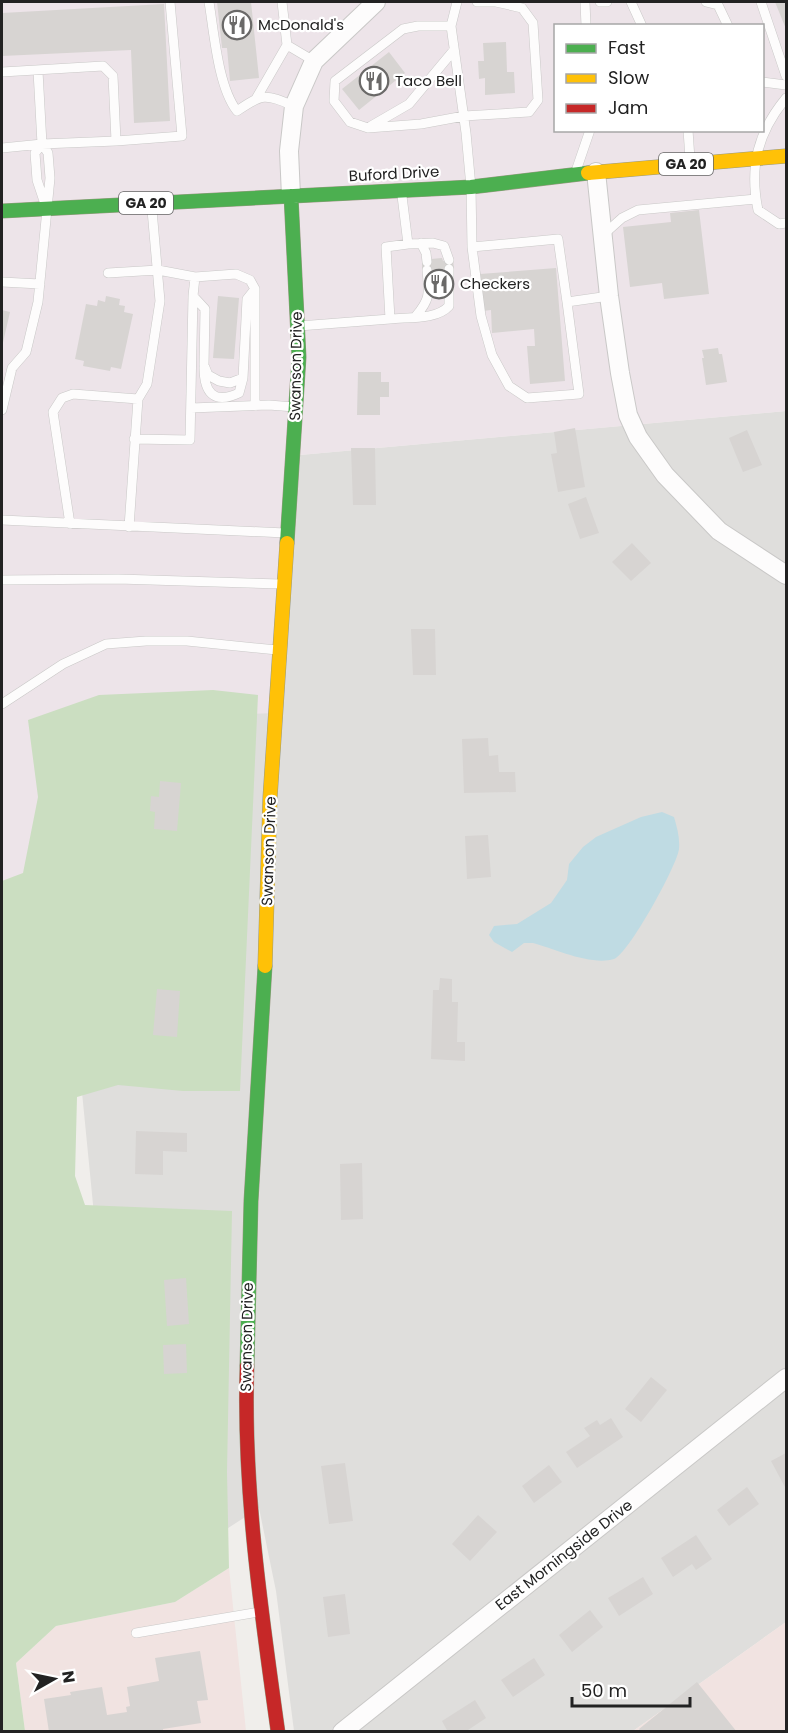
<svg xmlns="http://www.w3.org/2000/svg" width="788" height="1733" viewBox="0 0 788 1733" font-family="Poppins,sans-serif">
<style>
.residential{fill:#dfdedc}
.commercial{fill:#f1e3e1}
.industrial{fill:#ede4e9;fill-rule:evenodd}
.forest{fill:#cbdec1}
.water{fill:#bfdbe3}
.building{fill:#d7d4d2}
.lines{fill:none;stroke-linecap:round;stroke-linejoin:round}
.lane-casing{stroke:#c9c8c7;stroke-width:10}
.street-casing{stroke:#c9c8c7;stroke-width:20}
.fast-casing{stroke:#999a82;stroke-width:15}
.slow-casing{stroke:#999a82;stroke-width:15}
.jam-casing{stroke:#999a82;stroke-width:15}
.lane{stroke:#fdfcfc;stroke-width:9}
.street{stroke:#fdfcfc;stroke-width:18}
.fast{stroke:#4caf50;stroke-width:14}
.slow{stroke:#ffc107;stroke-width:14}
.jam{stroke:#c62828;stroke-width:14}
.labels{text-anchor:middle;stroke-width:4.5;stroke-linejoin:round;paint-order:stroke}
.shield{fill:#fff;stroke:#646464;stroke-width:1.5}
.shield-label{font-size:14px;font-weight:bold;fill:#222}
.poi-label{font-size:15px;fill:#222;stroke:#fff;text-anchor:start}
.street-label{font-size:15px;fill:#222;stroke:#fff}
</style>
<rect width="100%" height="100%" fill="#f0eeeb"/>
<!-- residential -->
<path class="residential" d="M786 411V1622L633 1731H294L276 1591 259 1508 131 1591 63 899 66 719 300 455Z"/>
<!-- commercial -->
<path class="commercial" d="M229 1568 246 1731H25L16 1663 56 1626 175 1602Z
M786 1622V1731H633Z"/>
<!-- industrial -->
<path class="industrial" d="M2 2H786V411L300 455 279 713 66 719 63 899 2 931ZM556 26H762V130H556Z"/>
<!-- forest -->
<path class="forest" d="M213 690 258 695 240 1091H183L118 1085 77 1097 75 1176 85 1205 232 1211 227 1472 229 1568 175 1602 56 1626 16 1663 25 1731 2 1732V881L23 873 38 797 28 720 99 695Z"/>
<!-- water -->
<path class="water" d="M662 812 674 817C677 827 680 838 679 849 677 866 628 955 614 959 591 966 555 949 533 943H524L512 952 494 942 489 935 494 926 517 924 551 903 567 880 569 864 583 847 596 837 641 817Z"/>
<!-- building -->
<path class="building" d="M217 2H251L259 78 230 81 227 48H222Z
M775 2H786V29Z
M164 4 170 121 134 123 131 50 2 56V13Z
M506 42 507 72H514L515 93 485 95V78L479 79 478 61H484L483 43Z
M389 52 405 73 359 110 342 89Z
M699 210 709 294 664 299 662 283 630 287 623 227 671 222 670 213Z
M442 258 443 261 453 260 454 268 443 269 445 299H434L432 270H422V262H431V259Z
M556 268 565 381 530 384 527 346H535L534 329 492 333 491 310 483 311 480 274Z
M106 296 120 299 119 305 125 306 124 312 133 314 121 369 111 367 110 371 83 366 84 361 75 359 86 304 97 306 98 300 105 302Z
M218 296 239 298 234 359 213 358Z
M2 310 10 312 2 347Z
M718 348 719 354H722L727 382 706 385 702 358H704L702 350Z
M358 372H381V382H389V397H380V415H357Z
M575 428 585 487 558 492 551 454 557 453 554 432Z
M747 430 762 465 743 472 729 438Z
M351 448H375L376 505H353Z
M586 497 599 533 580 539 568 504Z
M632 543 651 563 631 581 612 562Z
M411 629H435L436 675H413Z
M488 738 489 756 498 755 499 772H515L516 792 464 793 462 739Z
M160 781 181 783 177 831 154 829 155 812 150 811 151 796 159 797Z
M488 835 491 877 467 879 465 836Z
M440 978 452 979V1002H458L457 1042H465V1061L431 1059 433 990H439Z
M157 989 180 991 177 1037 153 1035Z
M136 1131 187 1133V1152L163 1151V1175L135 1174Z
M362 1163 363 1219 341 1220 340 1164Z
M186 1278 189 1324 167 1326 164 1280Z
M186 1344 187 1373 164 1374 163 1345Z
M651 1377 667 1390 641 1422 625 1409Z
M611 1418 623 1437 577 1468 566 1452 590 1436 584 1428 597 1420 600 1425Z
M786 1453V1489L771 1461Z
M345 1463 353 1521 329 1524 321 1466Z
M549 1465 562 1482 534 1503 522 1486Z
M747 1487 759 1504 729 1526 717 1510Z
M478 1515 497 1532 470 1561 452 1544Z
M696 1535 712 1559 696 1570 692 1564 673 1577 661 1558Z
M643 1577 653 1594 619 1616 608 1598Z
M345 1594 350 1634 328 1637 323 1597Z
M590 1610 603 1627 572 1652 559 1635Z
M200 1651 208 1700 197 1701 201 1723 163 1729V1732H49L44 1699 71 1695 70 1692 102 1687 107 1715 127 1712 126 1707 130 1706 127 1687 159 1681 155 1658Z
M534 1658 545 1675 513 1697 501 1680Z
M697 1682 737 1732H641L639 1729Z
M475 1700 486 1718 465 1732H448L442 1721Z"/>
<g class="lines">
<!-- lane casing -->
<g class="lane-casing">
<path id="lane" d="M209 2C214 32 218 87 237 111 263 93 265 94 294 106
M282 2 287 45 314 61
M457 2 451 26 466 133 471 187 472 247 558 239 567 302 609 296
M585 2 586 26
M600 2H607
M631 2 642 26
M706 2 718 5 728 26
M761 2 786 76
M451 26H418L403 29 335 81 334 101 350 122 368 128 421 124 464 116 529 112 538 100 533 23 522 8 496 2H477
M2 72 103 66 113 76 116 141 42 144 2 148
M762 82 786 85
M257 97 287 45
M786 98C758 132 749 166 758 210L779 224 786 223
M371 126 409 104 454 50
M688 130 690 159
M116 141 182 136 170 2
M42 144 35 153 37 180 45 204
M577 168 590 130
M603 235 622 218 638 210 756 199
M421 243 426 253 427 262
M408 244 433 243 444 246 449 260
M472 247 481 316 492 355 509 386 527 398 579 394 567 302
M108 273 158 270 195 277 236 274 250 280 255 289V406
M2 282 40 284
M193 296 205 309 204 365 208 375 219 381 230 383 243 378 247 299 255 289
M416 316C431 298 429 293 427 270
M390 319C407 317 437 320 449 306V269
M299 326 390 319 386 247 408 244 402 196
M204 367C204 392 213 405 239 393L243 378
M191 408 269 405 294 407
M2 410 12 368 26 352 38 302 50 178 48 153 42 144 38 71
M134 439 190 440 193 296 195 277
M2 520 285 533
M70 524 53 412 62 398 73 394 138 399 147 384 160 301 152 210
M129 527 138 399
M2 580 118 579 281 584
M2 704 63 664 106 644 146 641H187L277 650
M136 1633 259 1612"/>
</g>
<!-- street casing -->
<g class="street-casing">
<path id="street" d="M596 172 609 296 620 373 628 415 638 437 665 475 719 531 786 575
M291 196 289 151 294 106 314 61 376 2
M342 1732 786 1378"/>
</g>
<!-- fast casing -->
<g class="fast-casing">
<path id="fast" d="M2 211 471 187 588 173
M287 543 299 357 291 196
M247 1366 251 1201 265 966"/>
</g>
<!-- slow casing -->
<g class="slow-casing">
<path id="slow" d="M588 173 786 156
M265 966 270 798 287 543"/>
</g>
<!-- jam casing -->
<g class="jam-casing">
<path id="jam" d="M247 1366C243 1488 261 1611 278 1732"/>
</g>
<!-- lane -->
<use href="#lane" class="lane"/>
<!-- street -->
<use href="#street" class="street"/>
<!-- fast -->
<use href="#fast" class="fast"/>
<!-- slow -->
<use href="#slow" class="slow"/>
<!-- jam -->
<use href="#jam" class="jam"/>
</g>
<!-- icons -->
<defs>
<g id="restaurant-ring" transform="scale(1.5)"><circle r="9.5" fill="#fff" stroke="#6a6968" stroke-width="1.5"/><path d="M-5-6h1v4h1v-4h1v4h1v-4h1v5L-1.5 .5V6h-2V.5L-5-1ZM5-6V6H3V1.5H1.5Q1.5-4 5-6Z" fill="#6a6968"/></g>
</defs>
<g fill-rule="evenodd">
<use href="#restaurant-ring" x="237" y="25"/>
<use href="#restaurant-ring" x="374" y="81"/>
<use href="#restaurant-ring" x="439" y="284"/>
</g>
<g class="labels">
<!-- shield labels -->
<g class="shield">
<rect x="659" y="153" width="54" height="22" rx="4.5"/>
<rect x="119" y="192" width="54" height="22" rx="4.5"/>
</g>
<g class="shield-label">
<text x="686" y="169">GA 20</text>
<text x="146" y="208">GA 20</text>
</g>
<!-- poi labels -->
<g class="poi-label">
<text x="258" y="30">McDonald's</text>
<text x="395" y="86">Taco Bell</text>
<text x="460" y="289">Checkers</text>
</g>
<!-- street labels -->
<g class="street-label">
<text transform="translate(394 174) rotate(-3)" y="5">Buford Drive</text>
<text transform="translate(296 366) rotate(-89)" y="5">Swanson Drive</text>
<text transform="translate(269 851) rotate(-88)" y="5">Swanson Drive</text>
<text transform="translate(247 1337) rotate(-89)" y="5">Swanson Drive</text>
<text transform="translate(564 1555) rotate(-38)" y="5">East Morningside Drive</text>
</g>
</g>
<!-- border -->
<rect width="788" height="1733" fill="none" stroke="#222222" stroke-width="6"/>
<!-- legend -->
<rect x="554" y="24" width="210" height="108" fill="#ffffff" stroke="#a7a7a7" stroke-width="1.5"/>
<rect x="566" y="44" width="30" height="9" fill="#4caf50" stroke="#a7a7a7" stroke-width="1.5"/>
<text x="608" y="54" font-size="18" fill="#222222">Fast</text>
<rect x="566" y="74" width="30" height="9" fill="#ffc107" stroke="#a7a7a7" stroke-width="1.5"/>
<text x="608" y="84" font-size="18" fill="#222222">Slow</text>
<rect x="566" y="104" width="30" height="9" fill="#c62828" stroke="#a7a7a7" stroke-width="1.5"/>
<text x="608" y="114" font-size="18" fill="#222222">Jam</text>
<!-- north arrow -->
<g transform="translate(54 1679) rotate(81)" stroke="#ffffff" stroke-width="4.5" paint-order="stroke">
<path d="M0-4.5L10 22L0 15L-10 22Z" fill="#222222"/>
<text y="-9" font-size="16" font-weight="bold" text-anchor="middle" fill="#222222">N</text>
</g>
<!-- scale -->
<path d="M572 1697v9h118v-9" fill="none" stroke="#222222" stroke-width="3"/>
<text x="581" y="1697" font-size="18" fill="#222222" stroke="#ffffff" stroke-width="4.5" paint-order="stroke">50 m</text>
</svg>
